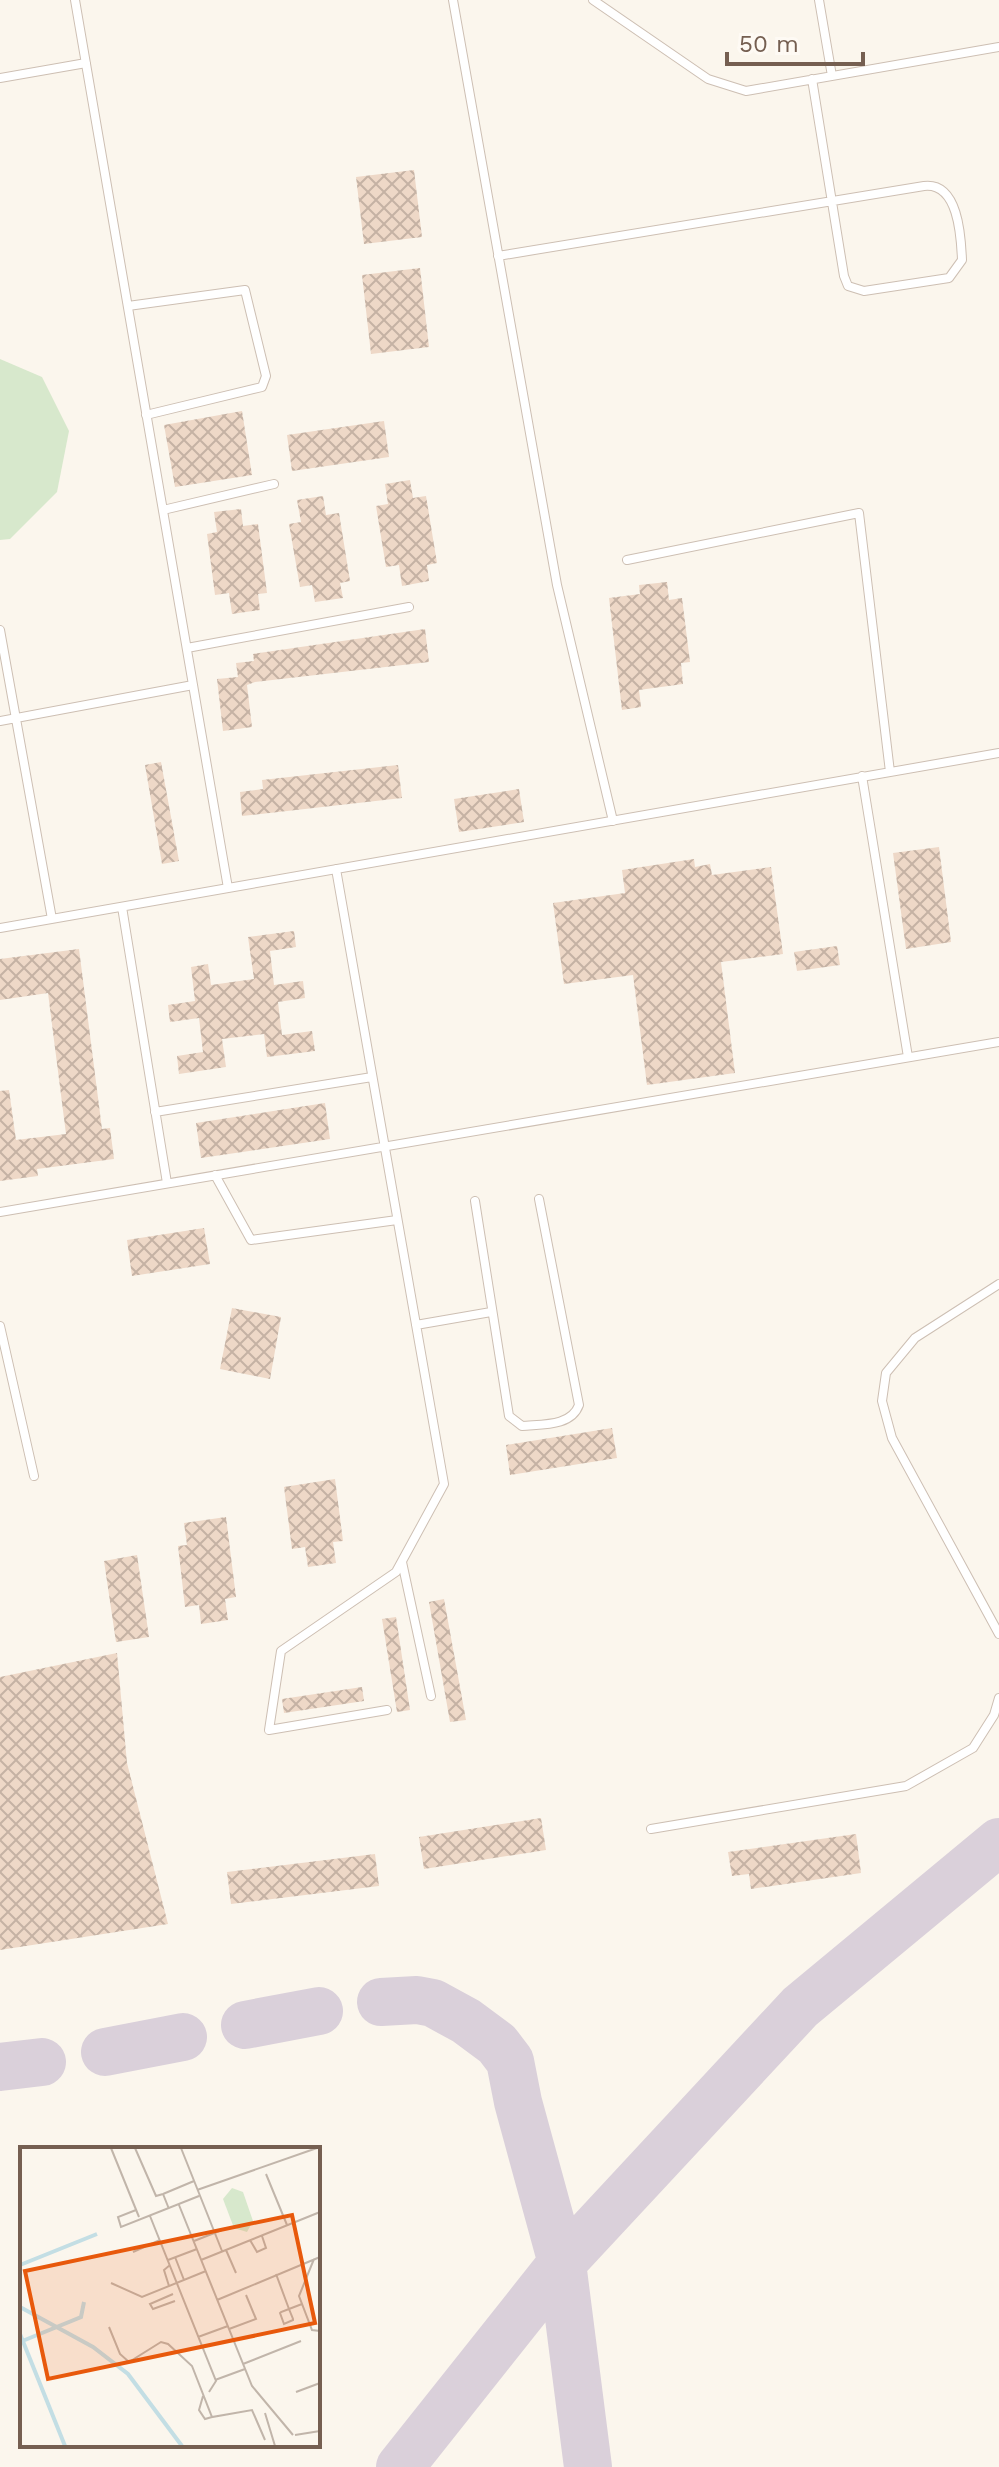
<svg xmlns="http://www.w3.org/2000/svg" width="999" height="2467" viewBox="0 0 999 2467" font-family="'Work Sans',sans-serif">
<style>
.grass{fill:#d7e8cc}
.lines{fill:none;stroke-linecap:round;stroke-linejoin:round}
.taxiway{stroke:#dad0da;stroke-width:48}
.building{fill:url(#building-cross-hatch)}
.lane-casing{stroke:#cdbfb3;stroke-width:10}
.lane{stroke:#fff;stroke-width:8}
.inset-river{fill:none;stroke:#c3dee4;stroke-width:4}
.inset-road{fill:none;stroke:#c1b5aa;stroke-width:2}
.view{fill:#e8590c;fill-opacity:0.15;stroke:#e8590c;stroke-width:4}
.inset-edge{fill:none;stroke:#755f51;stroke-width:4}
</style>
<defs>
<pattern id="building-cross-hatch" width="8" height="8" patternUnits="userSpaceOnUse" patternTransform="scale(2)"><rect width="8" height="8" fill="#eed8c7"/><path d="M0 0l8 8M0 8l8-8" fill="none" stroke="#c5b2a4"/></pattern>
</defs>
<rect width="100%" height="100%" fill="#fbf6ed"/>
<!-- grass -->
<path class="grass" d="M0 359 42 377 69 431 57 492 10 539 0 540Z"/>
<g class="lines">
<!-- taxiway -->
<path class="taxiway" d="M381 2002 417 2000 433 2003 466 2021 497 2044 510 2061 518 2102 562 2263 588 2467
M245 2025 319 2011
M105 2052 183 2037
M0 2067 42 2062
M400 2467 562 2263 800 2007 999 1842"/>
</g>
<!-- building -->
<path class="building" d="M414 170 422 237 364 244 356 177Z
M420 268 429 347 371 354 362 275Z
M242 411 252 475 175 487 164 425Z
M384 421 389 457 292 471 287 435Z
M410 480 413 498 426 496 437 563 427 565 429 581 402 586 399 565 386 567 376 506 388 504 385 484Z
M323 496 326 515 339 513 350 581 340 583 343 598 315 602 312 585 300 587 289 524 301 522 297 500Z
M241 509 243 526 258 524 267 593 258 594 260 610 232 614 229 593 215 595 207 534 217 532 214 512Z
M667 582 669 600 682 598 690 662 681 663 683 684 639 690 641 707 622 710 609 598 640 594 639 585Z
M425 629 429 662 255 682 247 685 252 727 223 731 217 679 238 677 236 663 254 661 253 654Z
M161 762 179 861 162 864 145 765Z
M398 765 402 798 242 816 240 792 263 789 262 780Z
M519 789 524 822 459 832 454 799Z
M939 847 951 942 906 949 893 853Z
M694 859 695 867 710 864 712 875 771 867 783 954 721 962 735 1073 647 1085 633 975 564 984 553 903 625 893 622 870Z
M294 931 296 947 270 951 274 985 303 981 305 998 278 1002 282 1035 312 1031 315 1051 267 1057 264 1034 222 1039 226 1067 179 1074 177 1056 203 1052 199 1018 170 1022 168 1005 195 1001 191 967 208 964 211 985 254 979 248 937Z
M837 946 840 965 797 971 794 952Z
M79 949 102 1129 110 1128 114 1159 37 1169 38 1176 0 1181V1091L9 1090 16 1140 66 1134 48 993 0 1000V959Z
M325 1103 330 1139 201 1158 196 1123Z
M204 1228 210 1264 132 1276 127 1240Z
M232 1308 281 1317 270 1379 220 1369Z
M612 1428 617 1458 510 1475 506 1445Z
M335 1479 343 1541 333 1542 336 1563 308 1567 305 1547 292 1549 284 1487Z
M226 1517 236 1597 225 1599 228 1620 201 1624 199 1605 185 1607 178 1546 187 1545 184 1523Z
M137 1555 149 1637 116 1642 104 1561Z
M444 1599 466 1720 450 1722 429 1602Z
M396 1617 410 1710 397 1712 382 1619Z
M117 1653 127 1763 168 1924 0 1950V1677Z
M362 1687 364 1701 284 1713 282 1699Z
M541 1818 546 1850 424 1869 419 1837Z
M856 1834 861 1873 751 1889 749 1874 732 1876 728 1852Z
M375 1854 379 1886 231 1904 227 1872Z"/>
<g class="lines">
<!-- lane casing -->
<g class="lane-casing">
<path id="lane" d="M75 0 228 888
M453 0 557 585 613 821
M593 0 708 79 746 91 999 47
M819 0 832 76
M0 78 86 63
M498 256 924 186C958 182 961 235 962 260L949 278 864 291 848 286 844 276 812 79
M128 306 245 290 266 376 262 387 146 415
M163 510 274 484
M627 560 859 513 890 772
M0 630 52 919
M187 648 409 607
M0 721 193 685
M862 776 908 1057
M336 869 444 1484 396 1572 281 1651 269 1730 387 1710
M122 907 167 1183
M0 928 999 753
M155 1112 372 1077
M215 1175 251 1240 397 1220
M475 1201 509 1416 522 1426C541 1424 571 1427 579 1405L539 1199
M0 1212 999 1042
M999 1284 915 1338 886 1373 882 1401 892 1438 999 1634
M416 1325 491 1312
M0 1326 34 1476
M402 1562 431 1696
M651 1829 906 1786 973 1748 994 1715 999 1698"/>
</g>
<!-- lane -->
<use href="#lane" class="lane"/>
</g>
<!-- overview -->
<g transform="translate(20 2147)">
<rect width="300" height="300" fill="#fbf6ed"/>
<path d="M212 41 223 45 233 74 227 85 214 81 203 52Z" fill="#d7e8cc"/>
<path class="inset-river" d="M0 118 77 87M0 160 73 200 108 227 162 299M0 187 45 299M0 195 61 170 64 155"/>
<path class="inset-road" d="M91 1 119 70M115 1 136 49 143 47 149 62M161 1 202 104M246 27 267 78M177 43 297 1M143 47 174 34M159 58 232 239 273 288M116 63 98 70 101 80 179 49M130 69 196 234 189 245M230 93 237 105 246 101 242 89M174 94 207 81M206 103 216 126M113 105 140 93M155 110 164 133M294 112 279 149 292 183 300 184M148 113 177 102M181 113 300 65M256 127 269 162 273 172V173L264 177 260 166 261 165 269 162 282 157M91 136 122 150 186 124M149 139 144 123 150 118M153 147 130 157 133 162 155 154M197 153 300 110M89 180 100 207 109 215 141 195 148 197 172 219 192 270 232 263 245 293M209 182 236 172 226 148M178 190 208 179M223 217 281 194M195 233 225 222M276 245 300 236M183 249 179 263 185 272 192 270M245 266 255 299M275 288 300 284"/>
<path class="view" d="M272 68 295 176 28 232 5 124Z"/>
<rect width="300" height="300" class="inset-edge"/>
</g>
<!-- scale -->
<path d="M727 52v12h136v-12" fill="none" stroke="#755f51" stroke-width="4"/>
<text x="739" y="52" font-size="24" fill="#755f51" stroke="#fefaf4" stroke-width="6" paint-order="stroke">50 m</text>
</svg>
